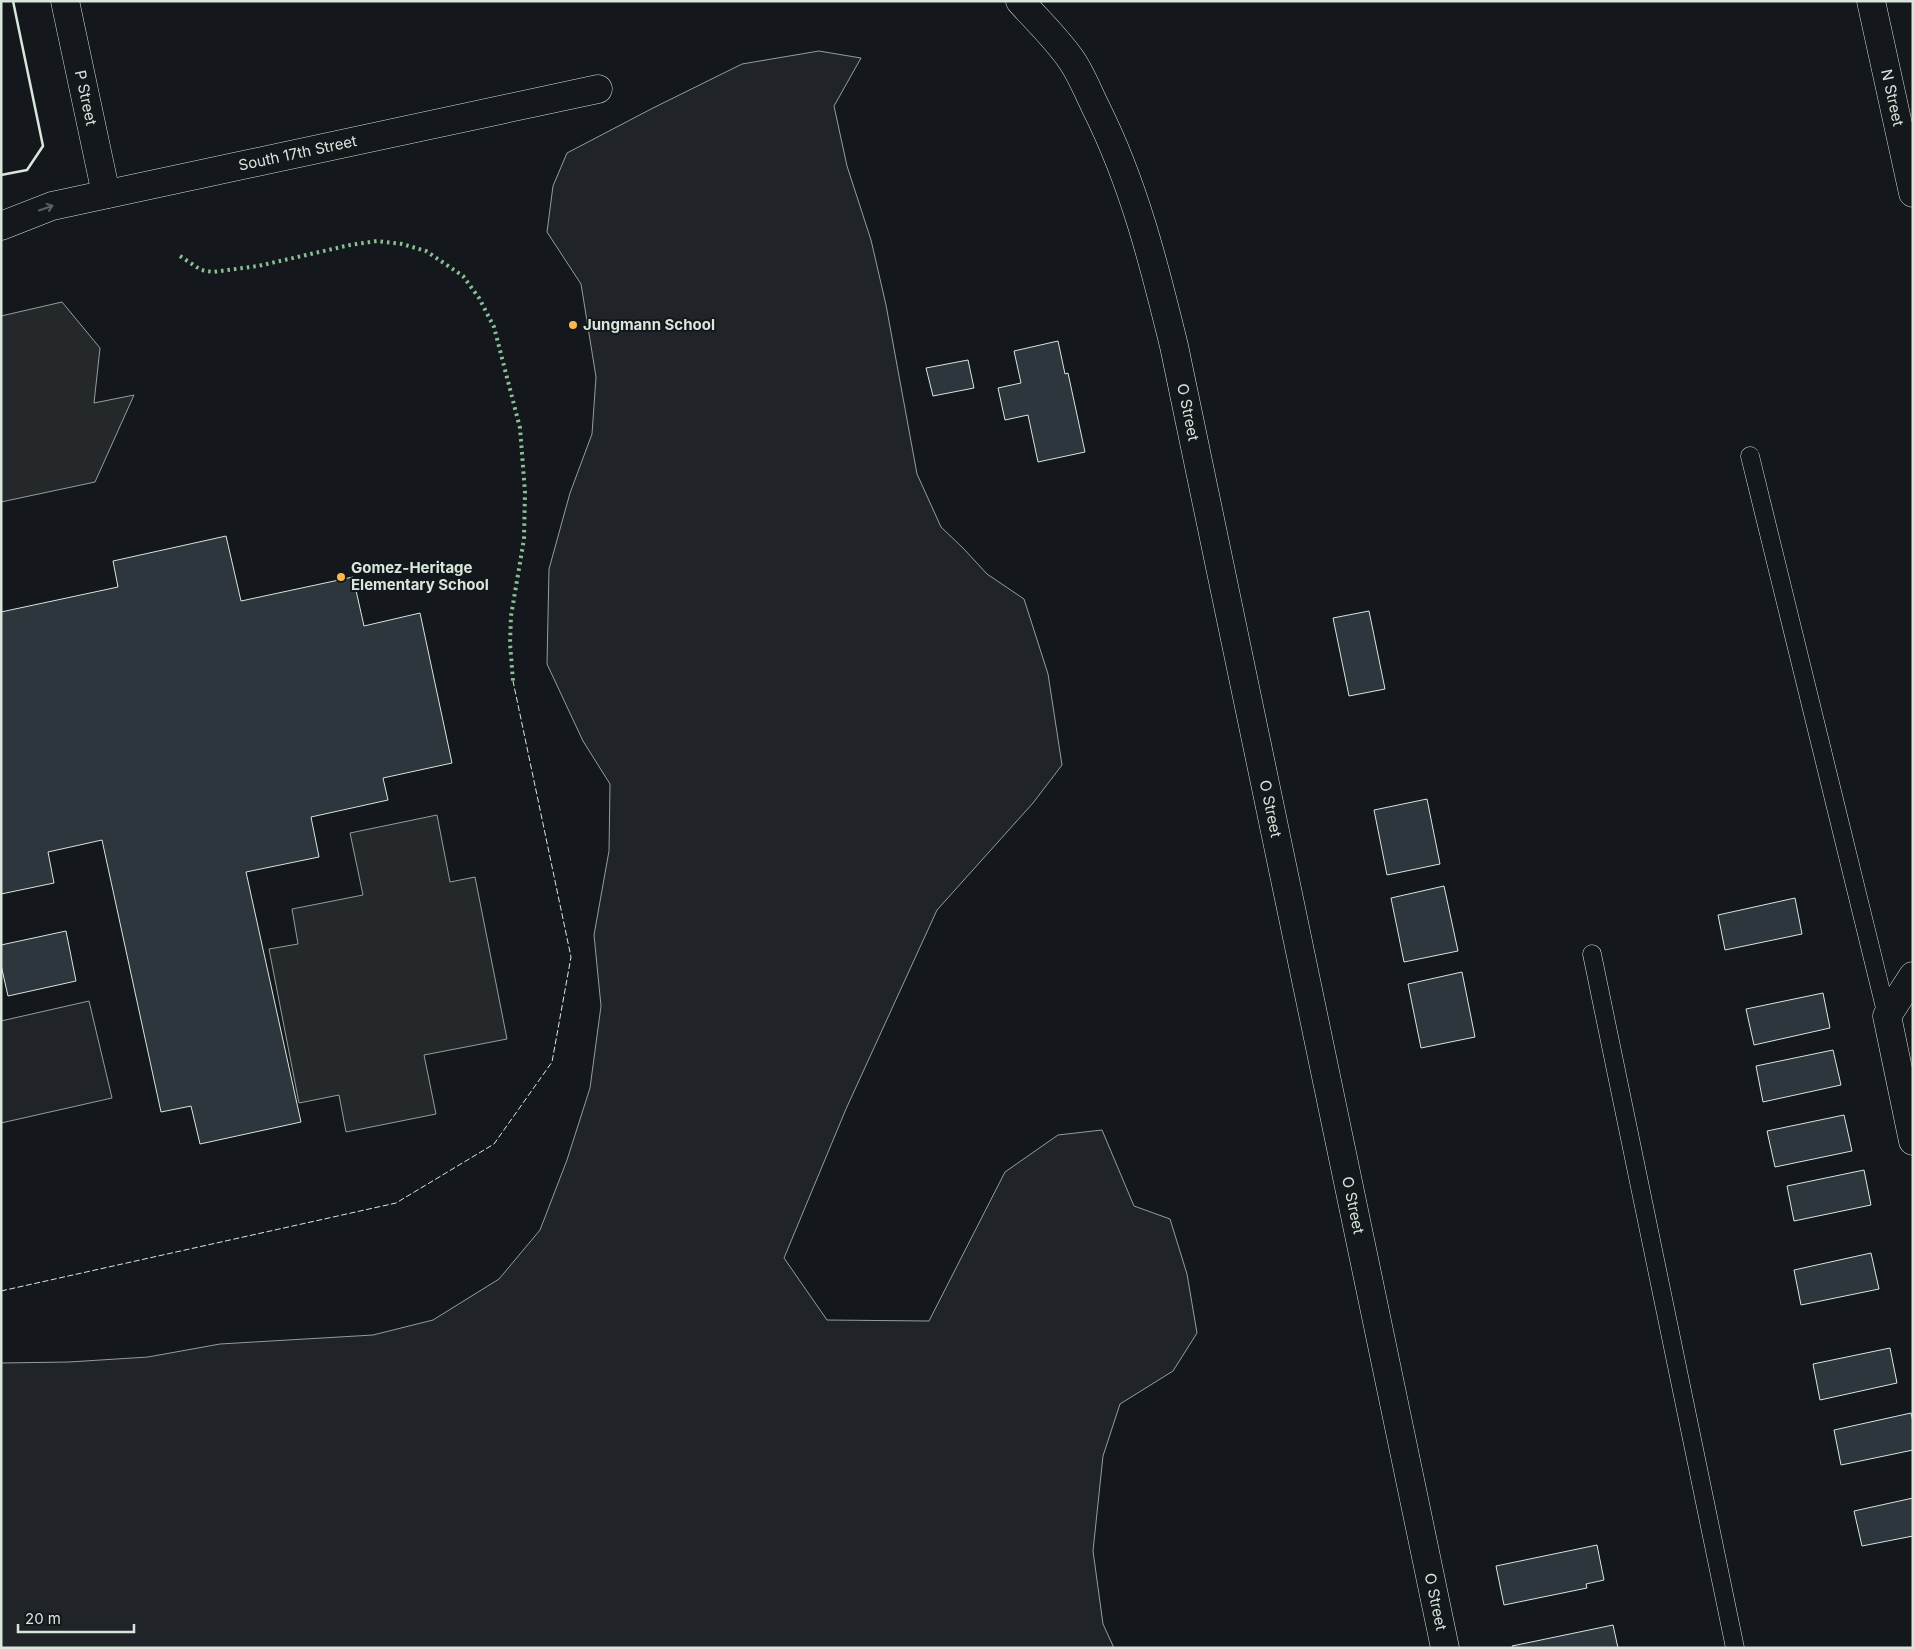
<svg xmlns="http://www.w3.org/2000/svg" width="1914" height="1649" viewBox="0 0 1914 1649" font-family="Inter,sans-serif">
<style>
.green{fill:#202428;stroke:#939e99}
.parking{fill:#24282b;stroke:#939e99}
.building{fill:#2c363c;stroke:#d8e6dc}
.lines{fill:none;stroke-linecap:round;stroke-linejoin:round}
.lane-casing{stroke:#d8e6dc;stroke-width:19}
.street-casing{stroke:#d8e6dc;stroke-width:29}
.lane{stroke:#14181c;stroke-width:18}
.street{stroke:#14181c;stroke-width:28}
.hedge{stroke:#8ac095;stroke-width:4;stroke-dasharray:2.5 4;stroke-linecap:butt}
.fence{stroke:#d8e6dc;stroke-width:1;stroke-dasharray:6 2.5;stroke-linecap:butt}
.wall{stroke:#d8e6dc;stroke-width:2.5}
.oneway{stroke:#59605f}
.poi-dot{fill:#ffb74d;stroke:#14181c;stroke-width:2}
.labels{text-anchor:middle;stroke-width:4;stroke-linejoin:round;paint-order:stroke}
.street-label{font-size:15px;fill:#d8e6dc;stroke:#14181c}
.poi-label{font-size:15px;font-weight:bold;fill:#d8e6dc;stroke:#14181c;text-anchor:start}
</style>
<rect width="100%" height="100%" fill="#14181c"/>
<!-- green -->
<path class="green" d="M819 51 861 58 834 106 847 166 871 240 886 305 917 474 941 527 964 549 987 574 1024 599 1048 674 1062 765 1033 803 937 910 846 1109 784 1258 827 1320 929 1321 1005 1172 1058 1135 1102 1130 1134 1206 1170 1219 1187 1274 1197 1333 1173 1371 1120 1404 1103 1456 1093 1551 1103 1624 1114 1648H1V1363L69 1362 148 1357 220 1344 373 1335 433 1320 499 1279 540 1230 567 1160 590 1088 601 1006 594 935 609 851 610 784 583 741 547 664 549 569 570 493 592 434 596 377 581 284 547 232 553 186 567 153 653 108 742 64Z
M89 1001 112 1098 1 1123V1021Z"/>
<!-- parking -->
<path class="parking" d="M62 302 100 348 94 403 134 395 95 482 1 502V316Z
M437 815 450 882 475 877 507 1039 424 1055 436 1114 346 1132 339 1095 299 1103 269 949 298 944 292 909 363 895 350 833Z"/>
<!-- building -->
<path class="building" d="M1058 341 1065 374 1068 373 1085 452 1038 462 1028 415 1005 420 998 388 1021 383 1014 351Z
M968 360 974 388 933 396 926 368Z
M226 536 241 601 353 577 364 626 420 613 452 763 383 778 388 800 311 817 319 857 246 872 301 1122 200 1144 191 1106 161 1112 102 840 48 852 54 883 1 894V612L118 587 113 561Z
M1369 611 1385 689 1349 696 1333 618Z
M1427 799 1440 864 1387 875 1374 810Z
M1444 886 1458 951 1404 962 1391 898Z
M1795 898 1802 934 1725 950 1718 915Z
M66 931 76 981 8 996 1 965V945Z
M1462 972 1475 1037 1421 1048 1408 984Z
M1823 993 1830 1028 1754 1045 1746 1009Z
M1833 1050 1841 1085 1763 1102 1756 1066Z
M1844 1115 1852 1151 1775 1167 1767 1131Z
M1864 1170 1871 1205 1794 1221 1787 1186Z
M1871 1253 1879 1289 1801 1305 1794 1270Z
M1890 1348 1897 1383 1820 1400 1813 1364Z
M1911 1413 1913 1422V1450L1841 1465 1834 1430Z
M1913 1498V1536L1862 1546 1854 1511Z
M1597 1545 1604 1580 1586 1584 1587 1588 1504 1605 1496 1566Z
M1613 1625 1618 1648H1513L1512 1646Z"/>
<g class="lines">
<!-- lane casing -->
<g class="lane-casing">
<path id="lane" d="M1750 456 1887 1016
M1592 954 1735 1648"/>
</g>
<!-- street casing -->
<g class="street-casing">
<g id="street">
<path id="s1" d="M65 1 106 194"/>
<path id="s2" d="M1020 1C1037 20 1055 37 1070 58 1081 73 1088 92 1096 108 1134 184 1154 264 1174 346L1445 1648"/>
<path id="s3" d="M1871 1 1913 193"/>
<path id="s4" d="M1 226 52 206 598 89"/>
<path d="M1913 976 1887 1016 1913 1141"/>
</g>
</g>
<!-- lane -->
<use href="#lane" class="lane"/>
<!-- street -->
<use href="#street" class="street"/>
<!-- hedge -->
<path class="hedge" d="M180 256 201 270 213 272 258 266 350 245 377 241 402 244 426 251 463 276 479 298 494 327 520 428 525 492 524 539 511 616 510 643 513 681"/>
<!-- fence -->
<path class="fence" d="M1 1291 396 1203 494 1144 552 1062 571 957 513 681"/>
<!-- wall -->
<path class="wall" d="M1 175 27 170 43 146 13 1"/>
</g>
<!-- one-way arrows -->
<defs><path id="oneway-shaft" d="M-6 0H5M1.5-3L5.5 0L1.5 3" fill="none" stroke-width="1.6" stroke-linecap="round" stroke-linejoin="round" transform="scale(1.25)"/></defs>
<use class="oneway" href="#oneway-shaft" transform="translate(46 208) rotate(-19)"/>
<!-- markers -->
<g class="poi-dot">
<circle cx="573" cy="325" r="5"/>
<circle cx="341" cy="577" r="5"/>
</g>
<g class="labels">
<!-- street labels -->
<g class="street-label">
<text dy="5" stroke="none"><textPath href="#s3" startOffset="99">N Street</textPath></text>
<text dy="5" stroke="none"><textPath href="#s1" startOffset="99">P Street</textPath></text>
<text dy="5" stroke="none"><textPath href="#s4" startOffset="306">South 17th Street</textPath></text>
<text dy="5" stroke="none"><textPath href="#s2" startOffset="451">O Street</textPath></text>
<text dy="5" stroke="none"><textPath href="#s2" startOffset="856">O Street</textPath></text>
<text dy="5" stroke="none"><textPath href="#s2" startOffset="1261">O Street</textPath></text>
<text dy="5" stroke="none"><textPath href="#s2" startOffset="1666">O Street</textPath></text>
</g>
<!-- poi labels -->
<g class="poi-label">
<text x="583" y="330">Jungmann School</text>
<text x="351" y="573">Gomez-Heritage<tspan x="351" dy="17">Elementary School</tspan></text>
</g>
</g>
<!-- border -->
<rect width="1914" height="1649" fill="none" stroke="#d8e6dc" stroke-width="5"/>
<!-- scale -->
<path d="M18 1624v8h116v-8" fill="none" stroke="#d8e6dc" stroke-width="2.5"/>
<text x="25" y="1624" font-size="15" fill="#d8e6dc" stroke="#14181c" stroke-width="4" paint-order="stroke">20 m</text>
</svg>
